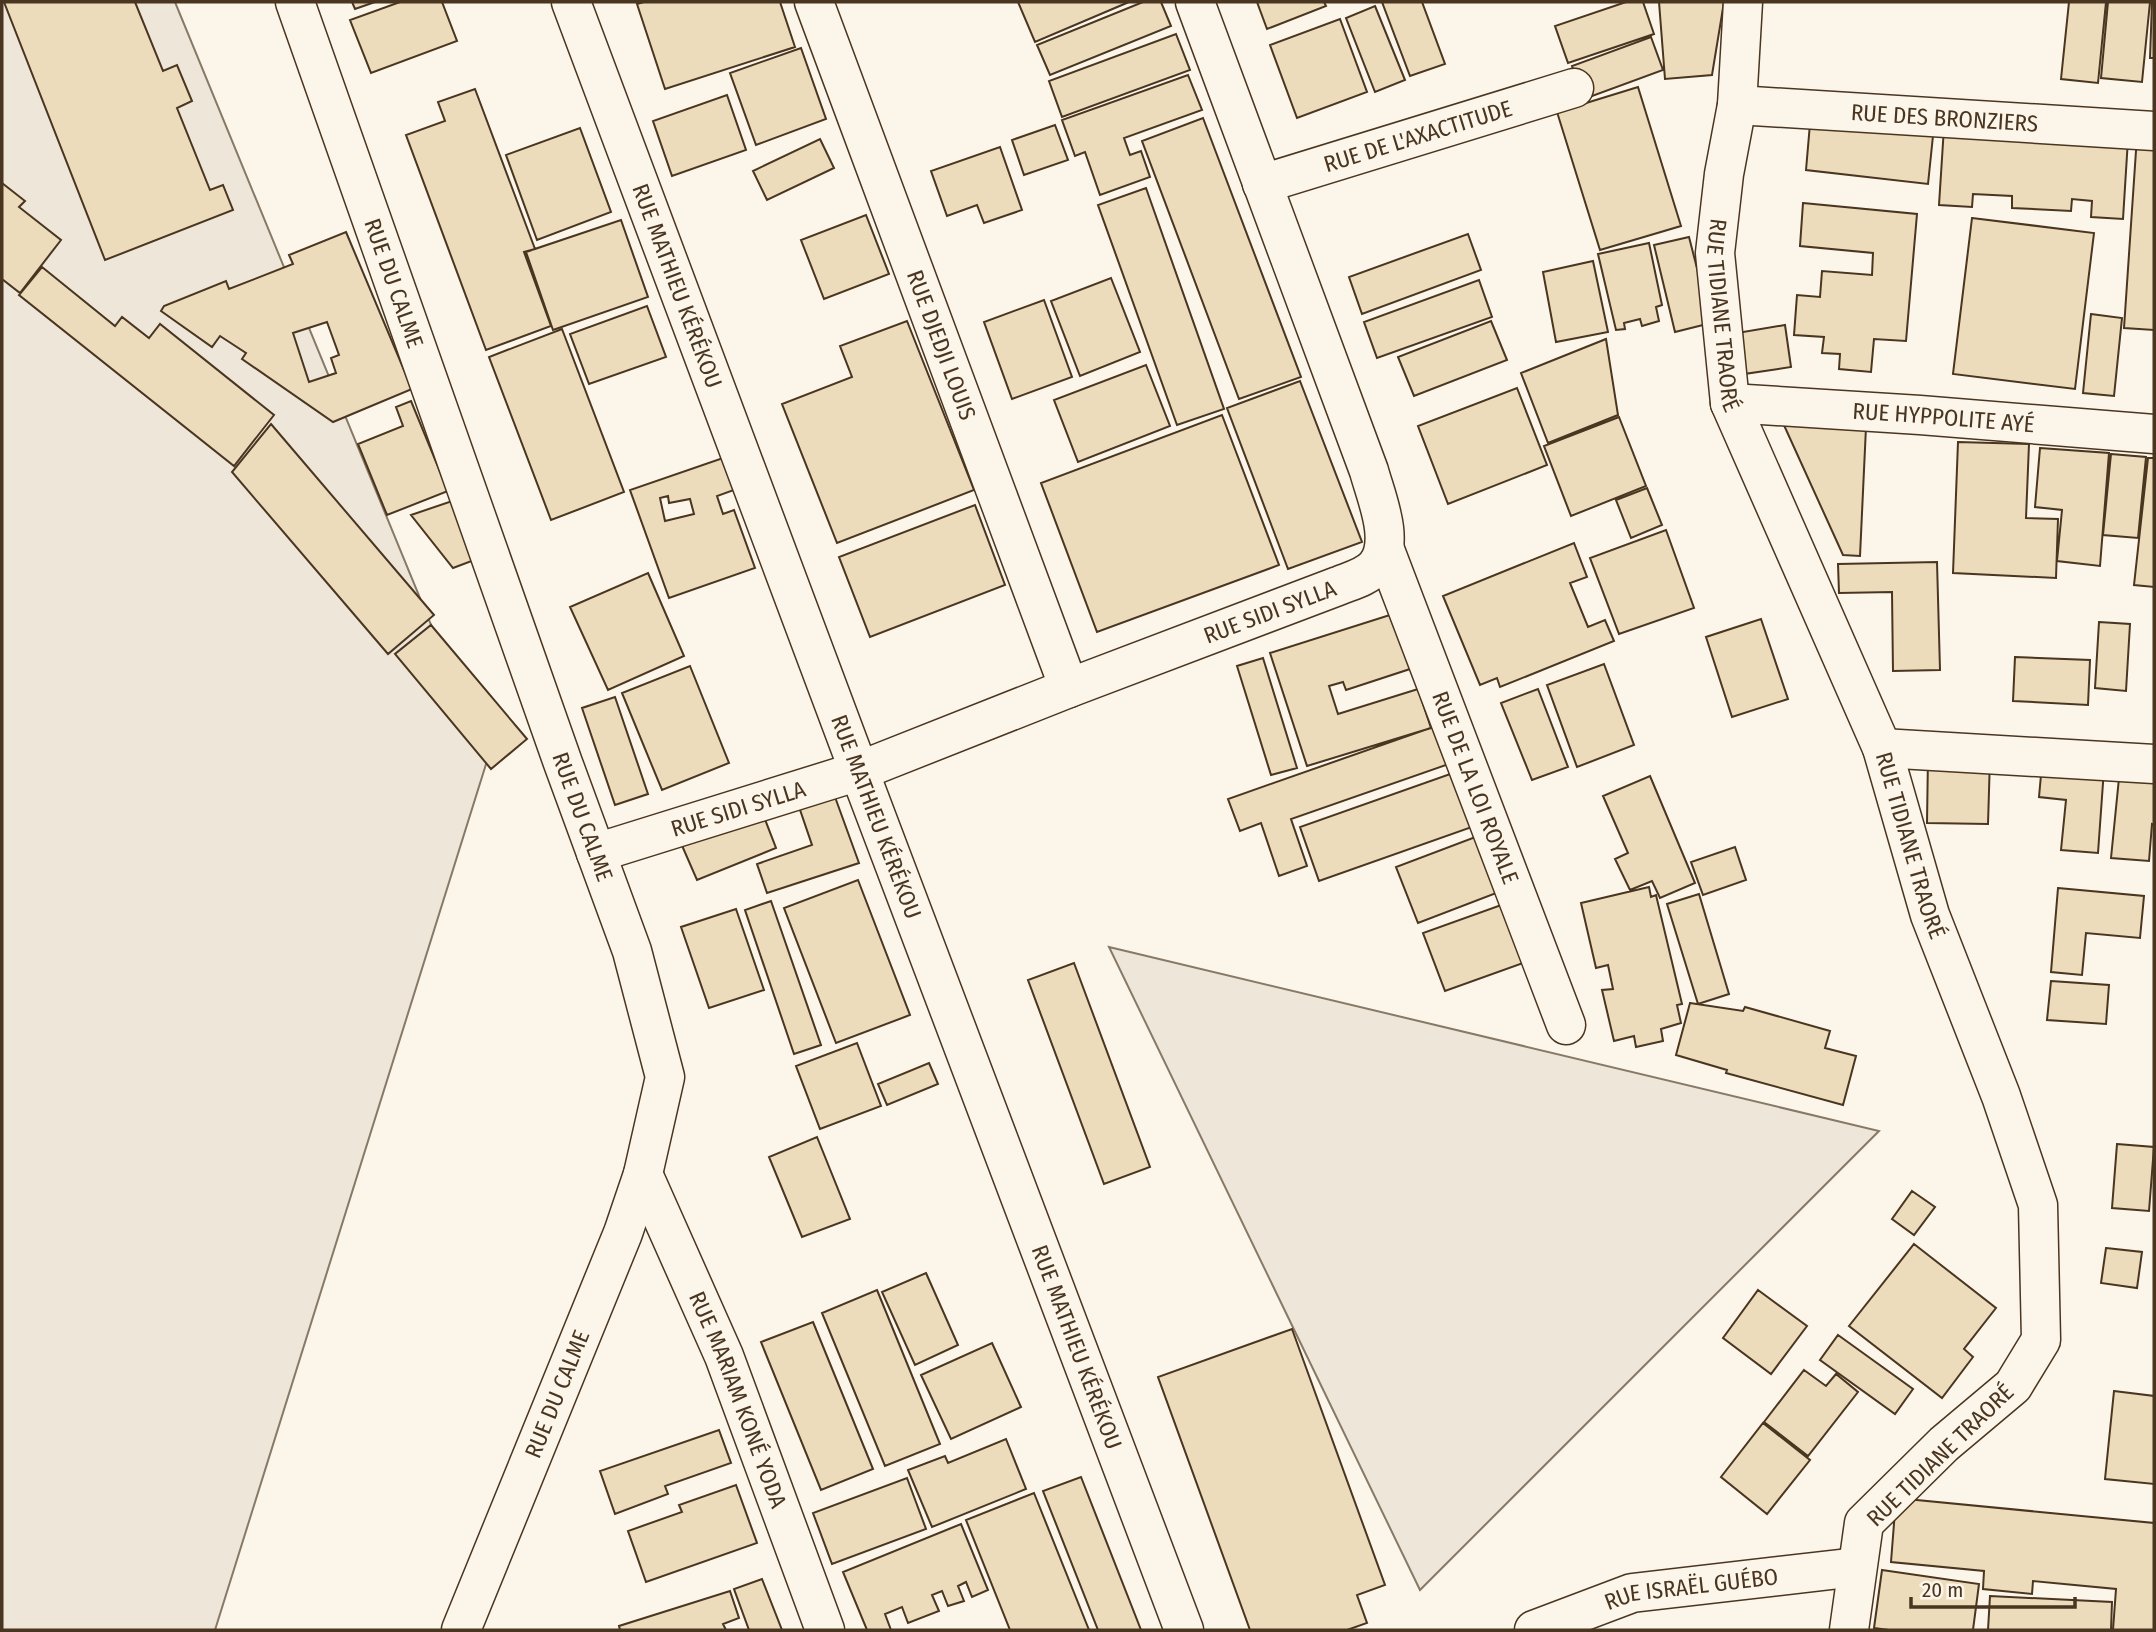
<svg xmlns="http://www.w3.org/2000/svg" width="2156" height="1632" viewBox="0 0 2156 1632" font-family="'Fira Sans Condensed',sans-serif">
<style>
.green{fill:#ede6d9;stroke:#887966;stroke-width:2}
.building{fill:#ecdcbc;stroke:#4a3520;stroke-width:2;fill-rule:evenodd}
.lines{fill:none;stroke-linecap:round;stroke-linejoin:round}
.minor-casing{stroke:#4a3520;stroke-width:41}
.minor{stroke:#fbf6e9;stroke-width:38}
.labels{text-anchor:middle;stroke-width:5;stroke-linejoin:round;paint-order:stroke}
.street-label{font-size:23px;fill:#4a3520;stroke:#fbf6e9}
</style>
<rect width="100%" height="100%" fill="#fbf6e9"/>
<!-- green -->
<path class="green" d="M2 2H175L487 761 215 1630H2Z
M1109 947 1879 1131 1420 1590Z"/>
<!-- building -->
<path class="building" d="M4 2H135L163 71 177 65 192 101 177 108 210 190 223 185 233 210 105 260Z
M352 2H375L355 9Z
M400 2H442L457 41 371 73 350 20Z
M644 2H780L795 47 665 89 637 4Z
M1018 2H1129L1035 42Z
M1143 2H1161L1171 26 1050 75 1037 45Z
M1257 2H1324L1326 6 1267 29Z
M1382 2H1422L1445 64 1410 76Z
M1626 2H1643L1654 34 1568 63 1555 26Z
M1659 2H1724L1712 75 1665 79Z
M2069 2H2106L2098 83 2061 79Z
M2108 2H2150L2142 82 2101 78Z
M2152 2H2154V58H2150Z
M1375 6 1405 80 1375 92 1346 18Z
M1340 19 1367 92 1297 118 1270 45Z
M1176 34 1190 70 1062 117 1049 81Z
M1651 37 1663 70 1584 99 1572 66Z
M801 48 826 119 756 145 730 73Z
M1188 75 1202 110 1124 138 1130 155 1141 151 1150 177 1100 195 1085 152 1075 156 1062 120Z
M1638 87 1681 226 1600 250 1557 112Z
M475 89 535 249 524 252 551 326 486 350 406 135 445 121 438 102Z
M727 95 746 150 672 176 653 121Z
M1811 112 1934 126 1928 184 1806 170Z
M1203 118 1301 377 1239 399 1142 141Z
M1055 125 1068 160 1024 175 1012 140Z
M1944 127 2128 139 2123 219 2091 217 2092 201 2072 199 2071 211 2012 208V196L1973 194 1972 207 1939 205Z
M580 128 611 212 537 240 506 155Z
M2137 136 2154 137V330L2124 328Z
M820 139 834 168 767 200 753 171Z
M1000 147 1022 210 984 223 977 205 947 216 931 171Z
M2 183 25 201 19 207 61 240 20 293 2 279Z
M1146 188 1224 409 1177 425 1098 205Z
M1803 203 1917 214 1906 341 1874 339 1871 372 1839 369 1840 354 1822 353 1824 337 1794 335 1797 295 1820 297 1822 271 1872 275 1873 253 1800 246Z
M866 215 889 274 824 299 801 240Z
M1972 218 2094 233 2075 389 1953 374Z
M621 220 648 297 553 330 526 252Z
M346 232 412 389 333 422 242 359 246 353 220 336 212 347 161 311 164 306 226 281 229 289 293 264 289 255ZM327 322 339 355 331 358 336 373 309 382 293 333Z
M1468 234 1481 270 1362 314 1349 277Z
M1689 237 1711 323 1675 332 1654 245Z
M1649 243 1662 305 1656 307 1659 321 1642 326 1640 319 1624 323 1625 329 1616 330 1598 254Z
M1593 261 1608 332 1556 342 1543 272Z
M42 267 115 326 122 317 149 338 160 324 274 415 234 466 19 295Z
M1111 278 1140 352 1080 376 1051 301Z
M1479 280 1492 317 1377 358 1364 322Z
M1044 300 1072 377 1012 399 984 322Z
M647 306 666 357 589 384 570 334Z
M2091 314 2122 318 2114 396 2083 393Z
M907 321 974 490 837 543 782 404 852 377 840 346Z
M1491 321 1507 360 1414 396 1398 357Z
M1785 325 1791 367 1744 374 1737 333Z
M562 329 624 492 551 520 489 357Z
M1606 339 1618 415 1548 443 1521 373Z
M1146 365 1170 426 1078 462 1054 400Z
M1300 381 1362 542 1288 569 1227 408Z
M1517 388 1547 465 1448 504 1418 426Z
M411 401 448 491 387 515 358 444 403 426 396 407Z
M1222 415 1279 565 1097 632 1041 483Z
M1619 417 1646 486 1571 516 1544 446Z
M1783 423 1866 427 1860 556 1843 555Z
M271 424 434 615 388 654 232 472Z
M1958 442 2029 444 2026 518 2058 519 2056 578 1953 573Z
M2040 448 2109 453 2100 566 2057 561 2062 510 2035 507Z
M2111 454 2146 457 2138 538 2103 535Z
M723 458 734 490 717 496 723 514 734 510 755 568 669 598 630 490ZM668 496 669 503 690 499 694 514 665 521 660 498Z
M2148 458H2154V587L2134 585Z
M1647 488 1662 525 1631 538 1616 500Z
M464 497 485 556 453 568 411 515Z
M975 505 1005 585 870 637 839 557Z
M1666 530 1694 608 1619 634 1590 558Z
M1574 543 1587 577 1570 583 1588 627 1605 620 1614 641 1500 687 1497 678 1480 685 1443 596Z
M1937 562 1940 670 1893 671 1892 592 1839 593 1838 564Z
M648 573 684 656 608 690 570 607Z
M1393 614 1410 669 1346 690 1343 682 1329 686 1338 714 1418 689 1431 728 1307 766 1270 653Z
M1761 619 1788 699 1732 717 1706 637Z
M2099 622 2130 624 2126 691 2095 688Z
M431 625 527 739 491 769 395 654Z
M2015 657 2090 660 2088 705 2013 701Z
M1263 658 1297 768 1271 775 1237 666Z
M1604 664 1634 745 1577 767 1547 685Z
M690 666 729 763 662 790 622 693Z
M1538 689 1568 767 1532 780 1501 703Z
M615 697 648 794 615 805 582 708Z
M1436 726 1449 764 1291 819 1307 866 1279 876 1261 823 1240 831 1228 799Z
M1928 756 1990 758 1988 824 1927 823Z
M2042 764 2104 769 2098 853 2061 850 2066 800 2039 797Z
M2120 768 2154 772V825L2152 824 2149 861 2111 858Z
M1453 773 1472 827 1319 881 1300 827Z
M1650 776 1695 883 1660 898 1652 881 1630 890 1615 859 1628 853 1603 796Z
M831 786 859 863 767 893 757 864 812 845 796 798Z
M761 809 776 848 697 880 680 841Z
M1478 836 1499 892 1418 923 1396 867Z
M1735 847 1746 880 1703 895 1691 862Z
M858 880 910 1015 836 1043 784 908Z
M1649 887 1651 897 1656 895 1682 1004 1677 1005 1681 1023 1661 1029 1663 1041 1636 1047 1634 1036 1614 1041 1602 990 1613 989 1608 965 1596 968 1581 903Z
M2058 888 2144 896 2140 938 2086 933 2082 975 2051 972Z
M1699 894 1729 994 1698 1004 1667 904Z
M771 901 821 1045 794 1054 745 910Z
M1504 904 1526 962 1445 991 1423 933Z
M736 909 764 990 709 1008 681 927Z
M1074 963 1150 1167 1104 1184 1028 980Z
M2051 981 2109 985 2106 1024 2047 1020Z
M1690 1003 1743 1011 1745 1007 1830 1031 1825 1048 1856 1056 1843 1105 1726 1073 1727 1070 1676 1055Z
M857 1043 881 1106 820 1129 796 1066Z
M929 1063 938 1084 887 1105 878 1084Z
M817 1137 850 1219 802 1237 769 1157Z
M2117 1144 2154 1147 2149 1211 2112 1208Z
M1912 1191 1935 1207 1914 1235 1892 1219Z
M1914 1244 1996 1308 1964 1349 1973 1357 1942 1398 1849 1326Z
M2106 1248 2142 1252 2137 1288 2101 1283Z
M926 1273 958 1345 915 1365 882 1292Z
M877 1290 940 1444 885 1466 822 1313Z
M1758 1290 1807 1326 1771 1374 1723 1338Z
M813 1322 873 1469 821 1490 761 1342Z
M1292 1329 1385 1585 1357 1595 1367 1623 1347 1630H1250L1158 1377Z
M1838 1335 1913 1389 1895 1414 1820 1360Z
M992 1343 1021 1407 951 1439 921 1375Z
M1804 1370 1826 1386 1836 1374 1858 1392 1808 1456 1764 1422Z
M2114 1391 2154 1396V1484L2105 1479Z
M1763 1423 1810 1460 1767 1514 1721 1477Z
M719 1430 731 1463 665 1486 668 1494 615 1514 600 1471Z
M1006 1439 1026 1489 932 1527 908 1470 945 1456 948 1463Z
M1081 1477 1141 1630H1098L1043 1491Z
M907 1478 926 1529 832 1564 813 1513Z
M736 1485 757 1543 646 1582 628 1531 682 1512 679 1505Z
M1034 1493 1089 1630H1010L966 1520Z
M1896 1498 2154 1523V1630H2113L2116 1589 2033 1581 2032 1594 1983 1589 1984 1571 1891 1562Z
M961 1524 988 1590 972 1597 966 1582 958 1586 964 1601 948 1606 942 1591 932 1595 939 1611 908 1623 902 1607 885 1614 891 1630H867L843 1572Z
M1882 1570 1979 1584 1973 1630H1889L1874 1628Z
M762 1579 782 1630H749L734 1589Z
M730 1591 739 1618 723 1624 726 1630H620L619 1626Z
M1990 1596 2112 1602 2111 1630H1988Z"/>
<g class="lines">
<!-- minor casing -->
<g class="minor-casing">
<g id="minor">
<path id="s1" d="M295 2 563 763 632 951 665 1077 643 1174 623 1233 461 1630"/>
<path id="s2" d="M571 2 859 771 1184 1630"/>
<path id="s3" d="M814 2 1069 688"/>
<path id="s4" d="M1743 2 1737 105 1724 174 1715 253 1730 403 1882 748 1930 915 2001 1096 2038 1205 2041 1340 2013 1386 1944 1444 1864 1523 1849 1630"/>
<path id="s5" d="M1737 105 2154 131"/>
<path id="s6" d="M1262 184 1574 88"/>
<path id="s7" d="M1730 403 1920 415 2154 434"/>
<path id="s8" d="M1385 550 1566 1025"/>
<path d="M1882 748 2154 764"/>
<path id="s9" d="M596 853 859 771 1069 688 1338 586C1350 581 1367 577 1376 566 1396 542 1376 497 1369 471L1195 2"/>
<path id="s10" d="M643 1174 724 1356 825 1630"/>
<path id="s11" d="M1534 1630 1632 1593 1857 1567"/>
</g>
</g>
<!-- minor -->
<use href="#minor" class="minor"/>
</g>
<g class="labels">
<!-- street labels -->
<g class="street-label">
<text dy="8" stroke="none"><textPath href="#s5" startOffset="208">RUE DES BRONZIERS</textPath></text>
<text dy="8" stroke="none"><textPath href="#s6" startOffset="163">RUE DE L'AXACTITUDE</textPath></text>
<text dy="8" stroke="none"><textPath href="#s1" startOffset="298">RUE DU CALME</textPath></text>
<text dy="8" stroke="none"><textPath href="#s2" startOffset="303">RUE MATHIEU KÉRÉKOU</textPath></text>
<text dy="8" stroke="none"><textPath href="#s4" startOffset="315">RUE TIDIANE TRAORÉ</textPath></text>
<text dy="8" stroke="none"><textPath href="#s3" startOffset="366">RUE DJEDJI LOUIS</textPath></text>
<text dy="8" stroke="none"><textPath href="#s7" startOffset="214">RUE HYPPOLITE AYÉ</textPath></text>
<text dy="8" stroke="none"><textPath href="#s9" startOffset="716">RUE SIDI SYLLA</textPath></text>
<text dy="8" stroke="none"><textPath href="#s8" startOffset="254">RUE DE LA LOI ROYALE</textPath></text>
<text dy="8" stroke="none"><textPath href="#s9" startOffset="149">RUE SIDI SYLLA</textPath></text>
<text dy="8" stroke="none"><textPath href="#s1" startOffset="864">RUE DU CALME</textPath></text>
<text dy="8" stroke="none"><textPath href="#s2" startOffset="870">RUE MATHIEU KÉRÉKOU</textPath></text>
<text dy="8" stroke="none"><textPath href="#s4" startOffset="882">RUE TIDIANE TRAORÉ</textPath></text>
<text dy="8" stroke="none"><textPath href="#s2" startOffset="1437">RUE MATHIEU KÉRÉKOU</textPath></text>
<text transform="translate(557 1394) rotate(-68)" y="8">RUE DU CALME</text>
<text dy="8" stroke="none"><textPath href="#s10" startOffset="245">RUE MARIAM KONÉ YODA</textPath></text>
<text transform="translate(1940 1455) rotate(-44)" y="8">RUE TIDIANE TRAORÉ</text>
<text dy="8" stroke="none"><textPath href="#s11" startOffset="164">RUE ISRAËL GUÉBO</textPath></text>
</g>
</g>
<!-- border -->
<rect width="2156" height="1632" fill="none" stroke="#4a3520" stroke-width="7"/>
<!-- scale -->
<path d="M1911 1597v10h164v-10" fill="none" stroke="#4a3520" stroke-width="3.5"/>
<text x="1922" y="1597" font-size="21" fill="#4a3520" stroke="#fbf6e9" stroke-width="5" paint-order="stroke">20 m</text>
</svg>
